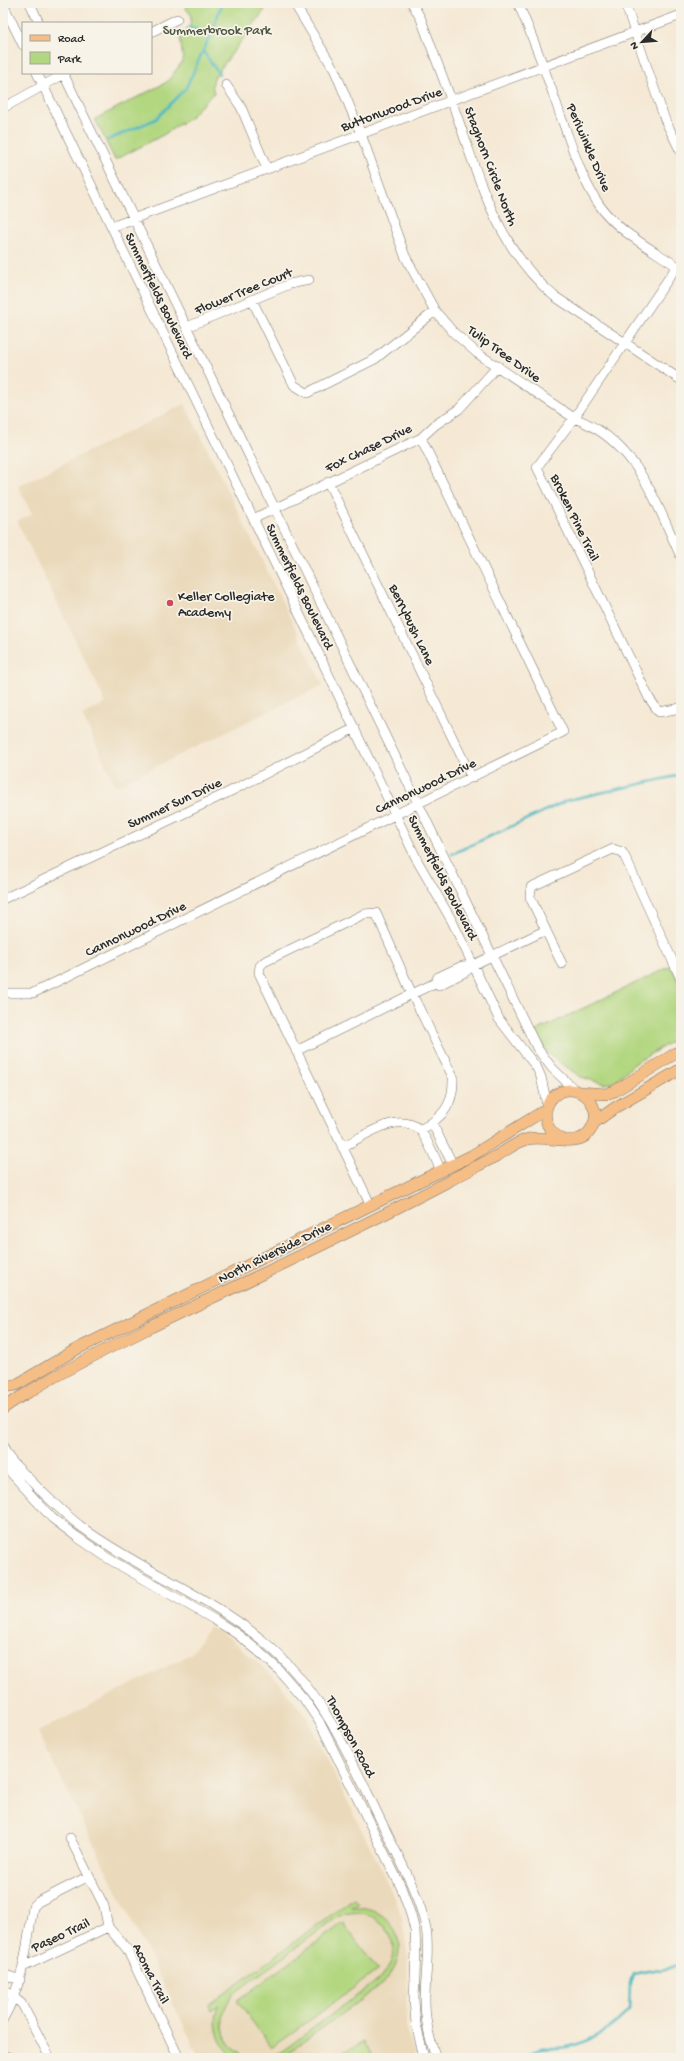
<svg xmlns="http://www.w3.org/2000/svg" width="684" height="2061" viewBox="0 0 684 2061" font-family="'Gochi Hand',sans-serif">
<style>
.built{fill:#ead9ba}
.green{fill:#b2d780;stroke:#6e8156}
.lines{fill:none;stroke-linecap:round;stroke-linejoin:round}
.stream{stroke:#4ab8c3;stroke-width:2.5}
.minor-casing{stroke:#726e66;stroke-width:10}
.major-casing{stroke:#726e66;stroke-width:12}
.minor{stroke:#fff;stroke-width:9}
.major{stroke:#f6be87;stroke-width:11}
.poi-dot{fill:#d1495b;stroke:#f7f3e8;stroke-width:1.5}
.labels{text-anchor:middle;stroke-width:3.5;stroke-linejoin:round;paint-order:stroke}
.park-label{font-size:14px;fill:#4d5640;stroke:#f7f3e8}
.street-label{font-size:14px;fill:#2b2b2b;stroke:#f7f3e8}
.poi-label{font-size:14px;fill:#2b2b2b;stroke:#f7f3e8;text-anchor:start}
</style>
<rect width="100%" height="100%" fill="#f7f3e8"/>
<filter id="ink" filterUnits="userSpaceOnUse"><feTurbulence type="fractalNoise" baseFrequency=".025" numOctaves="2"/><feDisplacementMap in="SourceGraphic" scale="8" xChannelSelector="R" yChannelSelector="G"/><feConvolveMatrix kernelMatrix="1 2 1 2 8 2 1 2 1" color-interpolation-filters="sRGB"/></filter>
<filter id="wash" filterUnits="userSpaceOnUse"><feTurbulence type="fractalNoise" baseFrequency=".012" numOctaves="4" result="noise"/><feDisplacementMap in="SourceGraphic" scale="16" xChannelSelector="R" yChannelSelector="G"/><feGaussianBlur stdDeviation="0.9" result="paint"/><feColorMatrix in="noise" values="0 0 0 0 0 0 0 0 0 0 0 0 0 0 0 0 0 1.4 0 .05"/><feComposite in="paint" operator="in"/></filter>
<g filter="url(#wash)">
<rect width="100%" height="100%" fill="#f5e9d5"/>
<!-- built -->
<path class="built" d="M185 404 323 685 116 786 82 715 106 703 17 521 32 514 18 486Z
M209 1627 231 1639 276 1679 307 1718 388 1884 402 1917 408 1959 406 2026 415 2058H200L38 1732 191 1654Z"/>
<!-- green -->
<path class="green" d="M186 3H270L215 76 212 85 214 93 188 119 163 135 115 160 95 119 167 82 183 61 180 35 190 26 191 15 185 7Z
M671 966 681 987V1036L637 1062 614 1082 604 1084 581 1077 559 1062 545 1050 536 1031Z
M354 1898 358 1902 352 1907C397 1905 415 1955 382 1984L284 2056 267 2058 281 2052 378 1980C413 1950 381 1899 339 1916L237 1991C214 2011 219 2051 251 2058L234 2057C218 2043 212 2025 219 2005L212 2010 209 2005Z
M343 1923 378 1970 272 2048 237 2001Z
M364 2041 373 2058H336L335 2056Z"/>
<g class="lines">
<!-- stream -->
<path class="stream" d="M189 27 211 34
M203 51 219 74
M108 140 156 119 186 88 213 29 222 3
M452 854 568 800 681 775
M525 2058C538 2045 549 2050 566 2047 592 2042 612 2029 629 2010L630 1983 633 1974 681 1965"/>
</g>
</g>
<g filter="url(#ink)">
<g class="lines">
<!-- minor casing -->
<g class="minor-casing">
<path id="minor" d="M30 3 39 23
M294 3 335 71 361 134 405 256 435 311 453 332 477 353 574 418C637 441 655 501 681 557
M412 3 421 19C433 52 446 85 458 119 481 185 499 249 554 296L681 380
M518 3C534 40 548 78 561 117 572 146 581 179 600 206 619 233 654 250 681 269
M625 3 665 120 681 152
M3 4 23 45
M151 32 177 19
M37 73 313 642 418 862 452 921 499 1019 537 1068 541 1077 547 1105
M63 73 537 1048 552 1068 576 1091
M226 85 241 107 267 169
M3 108 66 73
M111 227 681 15
M677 266 574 418 537 467 649 698 659 712 681 708
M252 300 294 385 307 393 375 359 435 311
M187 327 290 284 309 280
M328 482 472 778
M253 519 421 438 435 425 459 409 498 366
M3 899 227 793 355 728
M562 964 530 897 531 887 613 849 622 852 625 857 681 979
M435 983 439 985 465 972 473 965 546 930
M3 993H33L58 981 563 732 421 438
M296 1051 412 994 453 1077C454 1104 444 1117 420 1130
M432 1123 453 1165
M342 1147C363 1137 396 1111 419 1129 425 1134 437 1162 441 1171
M371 1206 259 973 260 966 264 962 364 914 376 913 412 994 435 983 438 977 462 966 473 965
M3 1446C7 1460 21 1470 30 1480 47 1497 64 1514 83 1528 140 1570 208 1595 262 1640 324 1691 349 1756 383 1825 399 1859 418 1891 426 1928 430 1951 425 1976 425 2000 425 2020 429 2039 436 2058
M3 1464 52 1518 77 1537 109 1559 215 1620 237 1634 257 1650 277 1668 304 1699 319 1721 332 1747 401 1887 411 1915 415 1931 416 1952 414 2000 416 2024 424 2058
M70 1838 104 1906 108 1927 127 1949 179 2058
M23 1967 108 1927
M3 1974 20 1980
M3 1989 22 2004 50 2058
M3 2019C23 1984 27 1946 33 1907L38 1902 89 1876
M3 2055 11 2058"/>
</g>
<!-- major casing -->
<g class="major-casing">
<path id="major" d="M580 1092 606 1094 615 1091 681 1050
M595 1122 616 1107 681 1069
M3 1387 16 1385 77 1349 471 1156 545 1110
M3 1409C11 1402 20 1397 29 1392 68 1367 110 1348 151 1327 251 1279 351 1233 449 1181 465 1172 482 1164 498 1155 507 1150 515 1143 525 1140 547 1132 582 1154 593 1125 596 1119 596 1112 593 1106 591 1100 586 1095 580 1092 549 1080 529 1125 564 1140"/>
</g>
<!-- minor -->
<use href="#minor" class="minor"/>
<!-- major -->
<use href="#major" class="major"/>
</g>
</g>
<!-- markers -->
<circle class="poi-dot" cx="170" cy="603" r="4"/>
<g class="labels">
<!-- park labels -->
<g class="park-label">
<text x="217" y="34">Summerbrook Park</text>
</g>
<!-- street labels -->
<g class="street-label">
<text transform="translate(391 108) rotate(-20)" y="5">Buttonwood Drive</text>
<text transform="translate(590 147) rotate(67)" y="5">Periwinkle Drive</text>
<text transform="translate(492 166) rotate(69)" y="5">Staghorn Circle North</text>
<text transform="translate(243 290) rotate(-22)" y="5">Flower Tree Court</text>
<text transform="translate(160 295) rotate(64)" y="5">Summerfields Boulevard</text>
<text transform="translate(505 353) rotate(36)" y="5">Tulip Tree Drive</text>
<text transform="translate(368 447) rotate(-26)" y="5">Fox Chase Drive</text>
<text transform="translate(576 517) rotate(64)" y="5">Broken Pine Trail</text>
<text transform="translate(301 586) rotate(64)" y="5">Summerfields Boulevard</text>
<text transform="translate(413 624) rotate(64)" y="5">Berrybush Lane</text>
<text transform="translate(425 785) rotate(-26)" y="5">Cannonwood Drive</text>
<text transform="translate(174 802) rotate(-25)" y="5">Summer Sun Drive</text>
<text transform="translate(444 877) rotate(63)" y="5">Summerfields Boulevard</text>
<text transform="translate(135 928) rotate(-26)" y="5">Cannonwood Drive</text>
<text transform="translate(274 1251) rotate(-26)" y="5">North Riverside Drive</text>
<text transform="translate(352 1736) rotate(62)" y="5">Thompson Road</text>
<text transform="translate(60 1934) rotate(-25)" y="5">Paseo Trail</text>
<text transform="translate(152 1973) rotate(63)" y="5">Acoma Trail</text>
</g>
<!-- poi labels -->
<g class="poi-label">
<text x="178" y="600">Keller Collegiate<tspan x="178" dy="16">Academy</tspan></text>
</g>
</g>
<!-- margin -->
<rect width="684" height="2061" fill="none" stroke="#f7f3e8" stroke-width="16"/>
<!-- legend -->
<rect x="22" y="22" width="130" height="52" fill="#f7f3e8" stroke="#a5a39c"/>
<rect x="30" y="35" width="20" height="6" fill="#f6be87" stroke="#a5a39c"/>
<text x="58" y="42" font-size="12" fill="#2b2b2b">Road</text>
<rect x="30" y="52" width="20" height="12" fill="#b2d780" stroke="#a5a39c"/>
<text x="58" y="62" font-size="12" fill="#2b2b2b">Park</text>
<!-- north arrow -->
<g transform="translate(642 42) rotate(244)" stroke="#f7f3e8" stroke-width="3" paint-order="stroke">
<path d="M0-3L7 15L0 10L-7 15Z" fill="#2b2b2b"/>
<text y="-6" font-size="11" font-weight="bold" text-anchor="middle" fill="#2b2b2b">N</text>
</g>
</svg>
